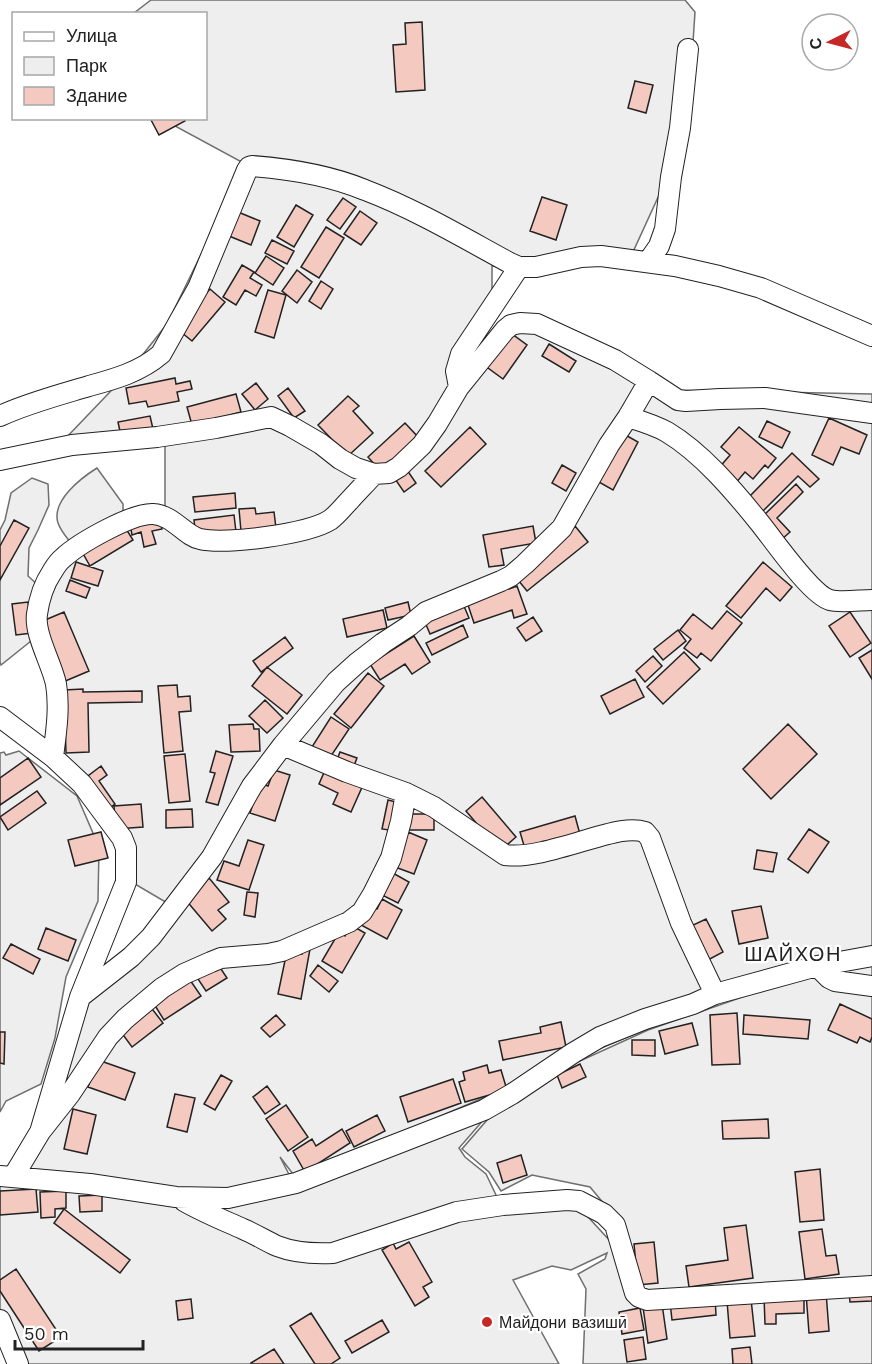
<svg xmlns="http://www.w3.org/2000/svg" width="872" height="1364" viewBox="0 0 872 1364" font-family="'Work Sans',sans-serif">
<style>
.green{fill:#eee;stroke:#6f6f6f;stroke-width:1.5;fill-rule:evenodd}
.building{fill:#f3c9c0;stroke:#222;stroke-width:1.5}
.lines{fill:none;stroke-linecap:round;stroke-linejoin:round}
.minor-casing{stroke:#222;stroke-width:22}
.minor{stroke:#fff;stroke-width:20}
.poi-dot{fill:#c62828;stroke:#fff;stroke-width:2}
.labels{text-anchor:middle;stroke-width:4.5;stroke-linejoin:round;paint-order:stroke}
.poi-label{font-size:16px;fill:#222;stroke:#fff;text-anchor:start}
.quarter-label{font-size:20px;letter-spacing:1.5px;fill:#222;stroke:#fff}
</style>
<rect width="100%" height="100%" fill="#fff"/>
<!-- green -->
<path class="green" d="M151 0H685L695 12 687 134 627 265 590 259 526 271 492 266V293L456 371 515 325 668 390 872 394V1364H583L586 1289 578 1274 605 1259 607 1253 571 1270 552 1266 513 1280 559 1364H27L0 1312V1170L12 1171 48 1117 87 981 144 937 169 904 123 877 113 837 76 785 47 759 54 727 47 679 36 637 1 665 0 662V530L5 520 11 493 32 478 48 484 49 505 38 530 29 548 28 576 39 586 74 547C69 540 61 532 58 523 51 501 81 478 97 468L123 504V521L165 515V439L64 440 129 372 167 324 212 232 251 167 162 119 206 118V14L134 13ZM820 970 648 1030 481 1106 293 1182 280 1157 293 1174 424 1123 694 1009ZM486 1117 487 1120 462 1149 489 1172 501 1191 532 1175 590 1187 615 1217 612 1243 577 1205 497 1197 486 1174 465 1157 459 1148ZM36 1173 139 1181V1187Z
M19 751 77 796 99 847 98 901 66 977 55 1038 41 1084 6 1101 0 1112V753L4 752 6 755Z"/>
<!-- building -->
<path class="building" d="M422 22 425 90 396 92 393 45 406 44 405 23Z
M635 81 653 85 646 113 628 108Z
M150 118H184L185 121 159 135Z
M542 197 567 205 556 240 530 231Z
M343 198 356 207 340 229 327 220Z
M296 205 313 215 294 247 277 237Z
M360 211 377 223 361 245 344 234Z
M238 212 260 221 251 245 229 236Z
M326 227 344 238 319 278 301 267Z
M272 240 294 251 287 264 265 253Z
M266 256 284 268 273 285 255 273Z
M242 265 254 272 250 278 262 285 256 296 245 290 236 305 223 297Z
M297 270 312 282 297 303 282 291Z
M321 281 333 289 321 309 309 301Z
M210 289 225 302 192 341 176 328Z
M268 290 286 295 274 338 255 332Z
M508 331 527 345 503 379 484 365Z
M549 344 576 361 569 372 542 356Z
M175 378 176 384 190 381 192 389 177 392 179 401 148 407 146 401 129 404 126 388Z
M256 383 268 399 255 410 242 394Z
M288 388 305 411 294 418 278 396Z
M236 394 241 412 192 425 187 407Z
M348 396 359 406 353 411 373 433 348 456 318 425Z
M150 416 153 429 121 436 118 422Z
M829 418 867 435 859 454 841 447 833 465 812 455Z
M767 421 790 432 782 448 759 437Z
M405 423 419 438 381 472 368 457Z
M470 427 486 444 441 487 425 471Z
M739 427 776 458 768 468 765 465 753 479 745 472 735 484 718 469 730 455 721 447Z
M622 433 638 442 613 490 597 481Z
M792 453 819 479 810 487 798 476 763 511 749 497Z
M562 465 576 473 566 491 552 483Z
M407 470 416 483 404 492 395 479Z
M796 484 803 492 777 518 790 532 782 539 761 518Z
M235 493 236 508 195 512 193 497Z
M255 508 256 514 274 512 276 528 241 531 239 509Z
M234 515 236 532 196 537 194 520Z
M159 517 162 529 152 531 156 544 144 547 141 532 132 535 130 524Z
M14 520 29 528 0 580V546Z
M123 524 133 540 90 566 81 550Z
M533 526 536 543 501 549 504 565 489 567 483 535Z
M575 526 588 542 527 591 514 575Z
M76 562 103 571 98 586 71 578Z
M763 562 792 587 780 601 766 588 741 618 726 606Z
M70 580 90 588 86 598 66 591Z
M506 582 509 589 517 586 527 614 514 618 512 610 474 623 465 596Z
M461 599 469 618 430 634 422 615Z
M28 602 32 633 16 635 12 604Z
M408 602 411 615 388 620 385 608Z
M383 610 387 628 347 637 343 619Z
M727 611 742 623 711 661 701 653 697 658 684 648 691 639 680 630 693 614 712 629Z
M64 612 89 671 63 682 38 623Z
M850 612 871 643 850 657 829 626Z
M533 617 542 631 526 641 517 628Z
M463 625 468 637 432 655 426 643Z
M678 630 686 641 663 660 654 649Z
M414 636 430 662 412 674 405 664 380 680 370 664Z
M285 637 293 648 261 672 253 661Z
M872 650V679L859 658Z
M684 652 700 669 663 704 647 687Z
M653 656 662 666 645 682 636 671Z
M267 667 302 695 287 714 252 686Z
M368 673 384 686 351 728 334 714Z
M635 679 644 697 610 714 601 696Z
M177 685 178 697 190 696 191 711 179 712 183 751 164 753 158 686Z
M83 689V692L142 691V702L88 703 89 752 66 753 64 690Z
M265 700 283 718 267 733 249 716Z
M331 717 349 729 327 762 310 750Z
M253 724 254 729H259L260 751 231 752 229 725Z
M788 724 817 754 771 799 743 769Z
M216 751 233 756 218 805 206 802 215 773 210 772Z
M340 752 357 758 352 771 335 765Z
M185 754 190 801 169 803 164 756Z
M28 758 41 777 0 805V778Z
M101 766 107 775 99 781 115 804 107 810 84 779Z
M326 768 363 785 351 812 333 804 338 793 319 784Z
M274 770 290 775 275 821 250 813 260 783 268 786Z
M37 791 46 803 8 830 0 817Z
M482 797 516 837 500 851 466 811Z
M388 800 400 803 395 831 382 829Z
M141 804 143 827 116 829 114 806Z
M192 809 193 827 166 828V810Z
M406 814H434V830H406Z
M575 816 581 838 525 849 520 832Z
M809 829 829 842 808 873 788 859Z
M101 832 108 858 75 866 68 840Z
M408 832 427 840 414 874 395 867Z
M248 840 264 845 249 890 217 880 224 861 239 866Z
M757 850 777 853 773 872 754 869Z
M391 872 409 882 398 903 380 894Z
M209 878 229 902 218 910 226 919 212 931 185 899Z
M247 892 258 893 255 917 244 915Z
M382 899 402 910 387 939 361 925 371 906 377 909Z
M761 906 768 938 739 944 732 911Z
M706 919 723 952 708 960 691 926Z
M351 925 365 933 342 973 322 961 339 932 345 936Z
M46 928 76 940 68 961 38 949Z
M11 944 40 959 33 974 3 958Z
M303 947 310 949 301 999 278 994 287 951 302 954Z
M217 963 227 978 206 991 196 976Z
M318 965 338 981 329 992 310 976Z
M190 980 201 996 164 1020 154 1004Z
M840 1004 872 1019V1037L870 1042 860 1037 857 1043 828 1030Z
M149 1005 163 1023 132 1047 118 1028Z
M737 1013 740 1064 712 1065 710 1015Z
M276 1015 285 1025 270 1037 261 1028Z
M744 1015 810 1020 808 1039 743 1034Z
M561 1022 566 1047 503 1060 499 1041 541 1033 540 1027Z
M692 1023 698 1045 665 1054 659 1031Z
M0 1032H5L4 1064 0 1063Z
M632 1040H655V1056L632 1055Z
M98 1060 135 1073 125 1100 88 1087Z
M580 1064 586 1077 562 1088 557 1075Z
M487 1065 489 1073 501 1070 507 1090 465 1102 459 1082 465 1080 463 1072Z
M221 1075 232 1081 215 1110 204 1104Z
M453 1079 461 1103 408 1122 400 1097Z
M267 1086 280 1104 265 1114 253 1097Z
M175 1094 195 1098 187 1132 167 1127Z
M286 1105 308 1137 288 1151 266 1119Z
M73 1109 96 1115 87 1154 64 1149Z
M377 1115 385 1131 354 1147 346 1131Z
M768 1119 769 1138 723 1139 722 1121Z
M342 1129 350 1143 305 1172 293 1151 312 1139 316 1146Z
M521 1155 527 1175 503 1183 497 1163Z
M820 1169 824 1220 800 1222 795 1172Z
M36 1189 38 1212 0 1215V1191Z
M66 1191V1208L55 1209V1217L41 1218 40 1192Z
M102 1195V1211L80 1212 79 1196Z
M64 1209 130 1260 120 1273 54 1223Z
M746 1225 753 1278 689 1287 686 1266 728 1260 724 1228Z
M822 1229 826 1256 836 1255 839 1274 805 1279 799 1232Z
M409 1242 432 1282 423 1287 429 1297 415 1306 382 1250 393 1243 396 1249Z
M654 1242 658 1283 638 1285 634 1244Z
M16 1269 61 1337 39 1351 0 1291V1280Z
M872 1291V1301L850 1302 849 1293Z
M826 1292 829 1331 809 1333 806 1293Z
M804 1295V1313L776 1314V1324H765L764 1296Z
M715 1297 716 1315 672 1320 670 1302Z
M191 1299 193 1318 178 1320 176 1301Z
M751 1299 755 1336 730 1338 727 1301Z
M662 1304 667 1339 648 1343 643 1307Z
M640 1308 644 1330 622 1334 619 1312Z
M311 1313 340 1358 331 1364H315L290 1326Z
M382 1320 389 1332 352 1353 345 1341Z
M643 1337 646 1359 627 1362 624 1340Z
M750 1347 752 1364H733L732 1349Z
M274 1349 284 1364H252L251 1363Z"/>
<g class="lines">
<!-- minor casing -->
<g class="minor-casing">
<path id="minor" d="M648 262 659 246 665 229 671 177 680 128 688 49
M459 387 456 371 461 354 519 267
M0 416C28 403 59 395 89 386 115 379 140 372 161 354L198 288 247 170 249 167 252 166C291 169 329 175 365 190 415 209 462 237 510 263L519 267H536L581 257 601 256 675 266 719 276 761 288 872 336
M628 417C641 421 655 425 667 432 702 453 734 491 759 522 773 539 811 595 830 600 840 603 861 600 872 600
M0 460 72 445 157 437 216 428 271 417 290 426 321 444 340 459 356 468 374 474 389 473 399 467 422 445 437 424 459 387 505 330 511 325 520 323 537 324 615 360 649 381 678 400 686 401 720 399 765 398 872 413
M0 717 53 757 82 784 122 838 126 848V882L80 997 40 1132 13 1177
M283 745 347 772 406 793 434 807 505 855C534 859 579 841 608 834 619 831 633 828 645 832L650 838 681 923 715 994
M53 757C56 733 60 708 56 684 52 664 34 634 37 614 39 600 44 584 52 572 55 567 59 561 63 558 79 543 132 513 153 514 173 515 185 536 200 539 225 545 308 534 330 520 337 515 343 507 349 501 357 492 366 483 374 474
M817 966 829 978 835 981 872 986
M80 997 131 957 151 937 212 857 252 786 283 745 336 682 357 663 383 643 409 626 426 612 501 581 511 576 525 564 562 528 609 445 628 417 649 381
M40 1132 70 1094 108 1037 125 1019 162 988 184 974 211 962 221 958 268 954 282 951 349 922 362 912 373 894 391 858 401 821 406 793
M0 1176 90 1184 176 1197 228 1198 296 1183 484 1110 512 1094 573 1053 600 1037 645 1019 693 1004 715 994 817 966 872 956
M184 1201C203 1212 223 1220 243 1229 255 1234 266 1241 277 1246 295 1253 313 1254 333 1253L457 1212 503 1205 567 1200 579 1201 604 1214 615 1225 635 1293 639 1297 647 1300 872 1286
M0 1320 18 1364"/>
</g>
<!-- minor -->
<use href="#minor" class="minor"/>
</g>
<!-- markers -->
<circle class="poi-dot" cx="487" cy="1322" r="6"/>
<g class="labels">
<!-- poi labels -->
<g class="poi-label">
<text x="499" y="1328">Майдони вазишӣ</text>
</g>
<!-- quarter labels -->
<g class="quarter-label">
<text x="793" y="961">ШАЙХОН</text>
</g>
</g>
<!-- legend -->
<rect x="12" y="12" width="195" height="108" fill="#ffffff" stroke="#a7a7a7" stroke-width="1.5"/>
<rect x="24" y="32" width="30" height="9" fill="#ffffff" stroke="#a7a7a7" stroke-width="1.5"/>
<text x="66" y="42" font-size="18" fill="#222222">Улица</text>
<rect x="24" y="57" width="30" height="18" fill="#eeeeee" stroke="#a7a7a7" stroke-width="1.5"/>
<text x="66" y="72" font-size="18" fill="#222222">Парк</text>
<rect x="24" y="87" width="30" height="18" fill="#f3c9c0" stroke="#a7a7a7" stroke-width="1.5"/>
<text x="66" y="102" font-size="18" fill="#222222">Здание</text>
<!-- north arrow -->
<g transform="translate(830 42) rotate(264)"><circle r="28" fill="#ffffff" stroke="#a7a7a7" stroke-width="1.5"/>
<path d="M0-4.5L10 22L0 15L-10 22Z" fill="#c62828"/>
<text y="-9" font-size="16" font-weight="bold" text-anchor="middle" fill="#222222">С</text>
</g>
<!-- scale -->
<path d="M15 1340v9h128v-9" fill="none" stroke="#222222" stroke-width="3"/>
<text x="24" y="1340" font-size="18" fill="#222222" stroke="#ffffff" stroke-width="4.5" paint-order="stroke">50 m</text>
</svg>
